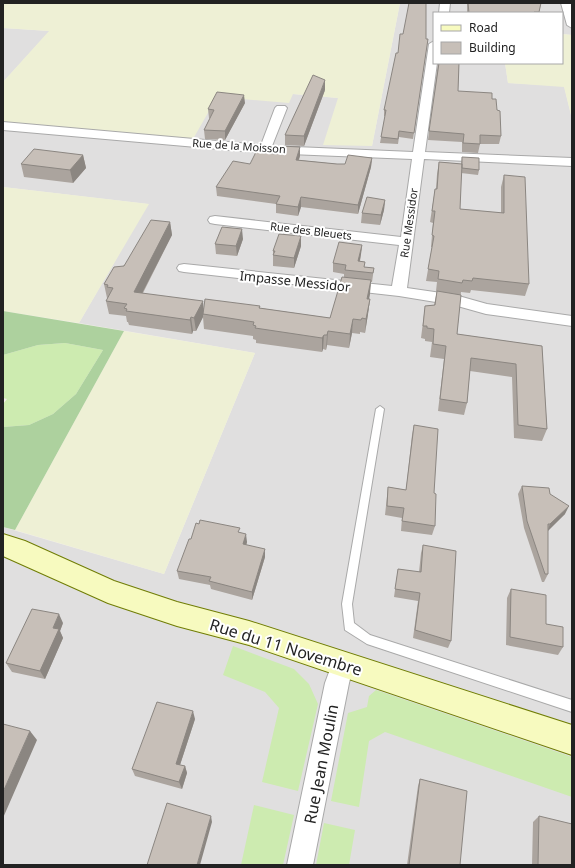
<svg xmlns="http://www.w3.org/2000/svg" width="575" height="868" viewBox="0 0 575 868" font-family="'Noto Sans',sans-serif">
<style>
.residential{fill:#e0dfdf}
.farmland{fill:#eef0d5}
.grass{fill:#cdebb0}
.forest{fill:#add19e}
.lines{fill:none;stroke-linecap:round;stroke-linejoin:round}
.lane-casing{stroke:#a9a9a9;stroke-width:2}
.street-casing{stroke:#a9a9a9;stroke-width:2}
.secondary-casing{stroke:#707d05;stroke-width:2}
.lane{fill:#fff;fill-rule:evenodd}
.street{fill:#fff;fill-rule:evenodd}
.secondary{fill:#f7fabf;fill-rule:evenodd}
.wall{fill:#aba49e}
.shaded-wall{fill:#8b8681}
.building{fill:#c7bfb8;stroke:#8b8681}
.labels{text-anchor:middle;stroke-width:4;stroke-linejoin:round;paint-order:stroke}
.far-street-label{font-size:11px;fill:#222;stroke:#fff}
.street-label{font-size:13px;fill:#222;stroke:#fff}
.near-street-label{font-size:16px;fill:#222;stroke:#fff}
</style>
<rect width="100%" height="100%" fill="#f2efe9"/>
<!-- residential -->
<path class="residential" d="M400 3H572V35L562 34V13H434V63H505L508 83 564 86 572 119V865H3V527L164 574 255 353 79 323 148 204 3 187V123L217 97 293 94 338 98 372 146Z
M3 28 50 31 3 82Z"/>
<!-- farmland -->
<path class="farmland" d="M3 3H400L372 146 323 145 338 98 293 94 289 103 217 97 193 139 3 123V82L49 31 3 28Z
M562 34 572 35V119L564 87 508 83 505 63H562Z
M3 187 149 204 79 323 3 311Z
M124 331 255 353 164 574 15 530Z"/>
<!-- grass -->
<path class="grass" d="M65 343 103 350 76 394 53 414 29 425 3 427V404L7 399 3 398V355L38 345Z
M233 646 294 669 309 684 318 704 298 791 262 782 279 708 265 692 223 675Z
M376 690 572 757V797L385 732 369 741 359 807 331 801 348 713 367 707 369 696Z
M254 805 294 815 283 865H241Z
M324 823 355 830 349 865H316Z"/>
<!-- forest -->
<path class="forest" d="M3 311 124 331 15 530 3 527V427L29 425 53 414 76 394 103 350 65 343 38 345 3 355Z"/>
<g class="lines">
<!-- lane casing -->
<g class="lane-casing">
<path id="lane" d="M380 406 384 409 352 604 354 623 370 635 572 700V712L367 644 345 630 342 604 376 409Z"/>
</g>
<!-- street casing -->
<g class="street-casing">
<path id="street" d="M440 3H450L449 13H439Z
M561 3H571L572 28 567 25Z
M434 41V63H437L425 152 572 158V166L424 159 407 288 455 295 487 304 572 316V326L486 314 454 305 399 296 184 272 179 271 177 268 179 265 184 264 392 286 399 245 215 224 210 223 208 220 210 217 215 216 401 237 412 159 265 153 3 130V122L261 145 275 108 277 106H285L287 108 272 146 413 152 429 44Z
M343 653 351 656 354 664 349 683 313 865H287L325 683 335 656Z"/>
</g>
<!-- secondary casing -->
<g class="secondary-casing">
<path id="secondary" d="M3 534 25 541 114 581 177 602 249 621 572 725V755L249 645 177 626 108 603 3 556Z"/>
</g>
<!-- lane -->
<use href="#lane" class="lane"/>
<!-- street -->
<use href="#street" class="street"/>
<!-- secondary -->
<use href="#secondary" class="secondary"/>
</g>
<!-- wall -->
<path class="wall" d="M467 3H541L539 13H467Z
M426 8V39H428L413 139 399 137 398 144 380 143 385 116H384V110L403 34Z
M438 63H459L458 91 492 99 497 110 501 136 499 144H480L478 153 462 152V142L428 140Z
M325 90 304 146 285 145V135Z
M245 103 225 140 205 139 204 130 210 118H209L208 109Z
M83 155 86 168 73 183 24 177 21 164Z
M300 156 299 160 337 164H345L372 158 371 167 358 214 301 207 298 216 276 213V204L217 196 216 187 250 164Z
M462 157 479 170 478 175 461 173 460 209 501 213V187L504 175 529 284 525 296 471 290 470 293 461 292 457 334 542 346 547 429 542 441 514 438 512 377 470 371 467 403 464 415 438 411 444 359 430 357 432 342 425 341V339L421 338 425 306 434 305 437 291H436L437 282 426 281 432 247H431L433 223 430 222 435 189H436L437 174 439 162 461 164Z
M385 200 384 210 380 225 361 223 362 213Z
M170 222 172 235 143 293 204 308 260 306V308L330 318 344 277V274L333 272V263L362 245 361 254 360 261 365 262 364 267 374 268 372 282H371L369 299H370L368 314 365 333 360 332V334L352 333 349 348 327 345 326 350 323 349 322 352 256 343V340L253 339V336L204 329 203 317 196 331H193L192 334 129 325 128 322H127L126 316 109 314 106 301 108 298H107L104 284Z
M301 236V246L294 268 273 266V251Z
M243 239 237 256 216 254 215 244Z
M414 425 434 493 435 526 432 535 401 531 402 518 385 515 388 487 406 490 412 435Z
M522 486 550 494 565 514 548 530V574L544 582H542L524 528 518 494Z
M240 532 247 542 246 545 265 557 252 600 211 589 210 585 179 579 177 571Z
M423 545 451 641 448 648 413 638 418 601 394 597 398 569 419 572 421 553Z
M511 589 546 624 563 647 558 655 506 645 507 598Z
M63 623 60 631 63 638 45 679 12 672 6 663Z
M195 719 180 765 185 766 187 773 182 789 135 776 132 769Z
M420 779 460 865H407L418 786Z
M539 816 572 865H532L533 822Z"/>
<!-- shaded-wall -->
<path class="shaded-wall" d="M325 80V90L304 146V136Z
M244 95 245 103 225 140V131Z
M300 147V156L295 169 296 160Z
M83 155 86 168 73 183 70 170Z
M372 158 371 167 358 214V205Z
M301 197V207L298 216V207Z
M385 200 384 210 380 225 381 215Z
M170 222 172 235 136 305 134 292Z
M242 229 243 239 237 256 236 246Z
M301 236V246L294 268V258Z
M362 245 361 254 358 270V261Z
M371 280 370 294 366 313 367 299Z
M370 299 368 314 365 333 366 319Z
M203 301 204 315 203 314V317L196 331 194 318Z
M191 317 193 331 192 334 190 320Z
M353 319 352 333 349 348 350 334Z
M328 331 327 345 326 350 327 335Z
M324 335 323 349 322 352V338Z
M569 506 565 514 547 532 550 524Z
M246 534 247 542 244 553 243 544Z
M265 549V557L252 600V592Z
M59 614 63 623 60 631 63 638 45 679 40 671 53 628Z
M193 711 195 719 178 771 176 764Z
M30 731 37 740 3 818V792Z
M185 766 187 773 182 789 179 782Z
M211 816 212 822 200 865H197Z"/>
<!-- building -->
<path class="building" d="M409 3H426V39H428L414 133 399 131 398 139 381 137 386 110H384L396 53H398L400 34H403Z
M468 3H541L539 12H534V13H469Z
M439 63H459L458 91 492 93V99H496L497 110 500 111 501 136 480 135V144L463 143 464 134 429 131Z
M313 75 325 80 304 136 285 135Z
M217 92 244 95 225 131 204 130 214 110 208 109Z
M280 146 300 147 296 160 337 164H345L348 155 372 158 358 205 301 197 298 207 276 204 280 196 216 187 233 161 250 164 256 152 277 154Z
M34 149 83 155 70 170 21 164Z
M462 157 479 158V170L462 168Z
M439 162 462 164 460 209 504 213V175L525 177 529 284 473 278 472 281 463 280 462 283 438 279 439 271 428 269 434 236 432 235 435 211H432L435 189H437Z
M367 197 385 200 381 215 362 213Z
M151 220 170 222 134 292 203 301 194 318 191 317 190 320 126 311 127 309 124 308 127 304 106 301 113 288 107 287 108 285 104 284 114 267 124 266Z
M222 227 242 229 236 246 215 244Z
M279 234 301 236 294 258 273 255 275 251H273Z
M339 242 362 245 358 261 365 262 364 267 374 268 373 273 345 270 346 265 333 263Z
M342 277 371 280 367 299H370L366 319 362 318 361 320 353 319 350 334 328 331 327 335H324L322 338 255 328 256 326 253 325 254 322 203 314 205 299 260 306 259 308 330 318Z
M437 291 461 295 457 334 542 346 547 429 518 425 516 364 471 358 467 403 440 399 446 346 433 344 434 329 427 328V326H423L425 306 435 305Z
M414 425 438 429 434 493 436 494 435 526 402 521 404 508 387 506 388 487 406 490Z
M522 486 549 488 550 494 569 506 550 524H548V574H545L527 521Z
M200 520 240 528 238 532 246 534 243 544 265 549 252 592 209 581 211 577 177 571 189 539H191L196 523 199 524Z
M423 545 456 551 451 641 415 630 420 593 395 589 398 569 421 572Z
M511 589 546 595V624L563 627V647L510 637Z
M32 609 59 614 53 628 59 629 40 671 6 663Z
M157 702 193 711 176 764 185 766 179 782 132 769Z
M3 724 30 731 3 792Z
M420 779 467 791 460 865H409Z
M167 803 211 816 197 865H147Z
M539 816 572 824V865H538Z"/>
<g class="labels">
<!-- far-street labels -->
<g class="far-street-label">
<text transform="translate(239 146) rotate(4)" y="4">Rue de la Moisson</text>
<text transform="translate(409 223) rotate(-82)" y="4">Rue Messidor</text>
<text transform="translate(311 231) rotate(7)" y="4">Rue des Bleuets</text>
</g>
<!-- street labels -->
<g class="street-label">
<text transform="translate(295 281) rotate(6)" y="5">Impasse Messidor</text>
</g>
<!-- near-street labels -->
<g class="near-street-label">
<text transform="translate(286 647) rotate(17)" y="6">Rue du 11 Novembre</text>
<text transform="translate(321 764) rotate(-79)" y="6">Rue Jean Moulin</text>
</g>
</g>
<!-- border -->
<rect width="575" height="868" fill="none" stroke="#222222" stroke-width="8"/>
<!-- legend -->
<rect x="433" y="12" width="130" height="52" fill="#ffffff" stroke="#a7a7a7"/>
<rect x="441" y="25" width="20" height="6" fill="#f7fabf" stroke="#a7a7a7"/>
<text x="469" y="32" font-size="12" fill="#222222">Road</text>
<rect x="441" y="42" width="20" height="12" fill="#c7bfb8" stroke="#a7a7a7"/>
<text x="469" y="52" font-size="12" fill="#222222">Building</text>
</svg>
